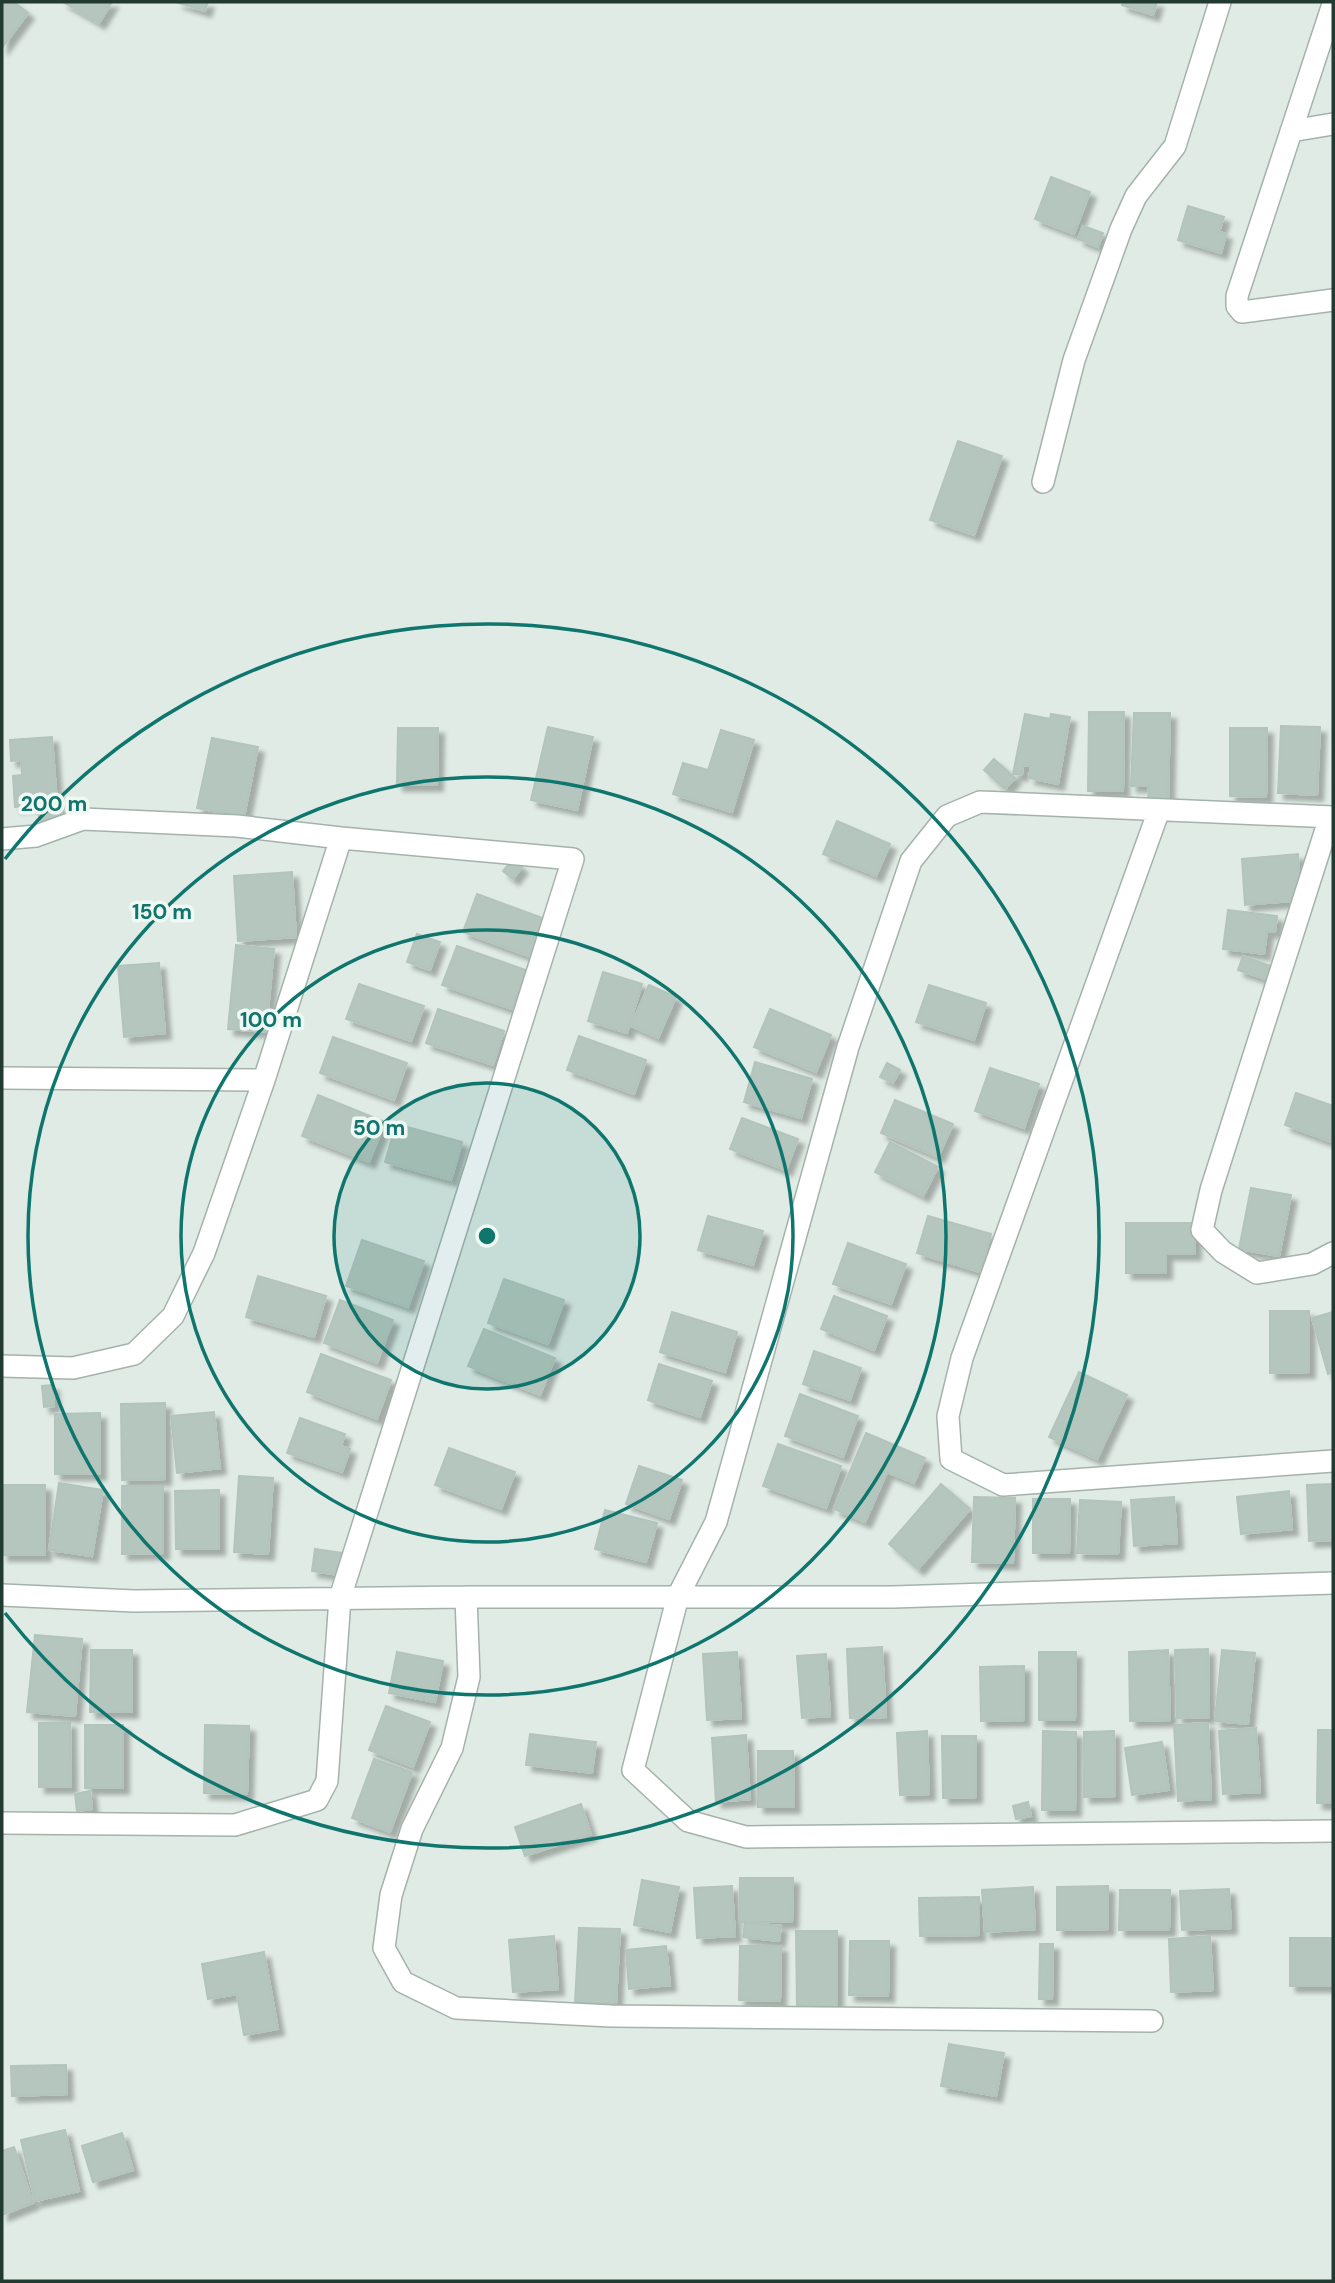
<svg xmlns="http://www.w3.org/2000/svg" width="1335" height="2283" viewBox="0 0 1335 2283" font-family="'DM Sans',sans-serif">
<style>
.building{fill:#b5c6be;stroke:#b2c4bc;stroke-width:2;filter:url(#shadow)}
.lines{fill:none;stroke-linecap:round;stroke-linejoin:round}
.minor-casing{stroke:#a3b3ac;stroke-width:24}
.minor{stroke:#fff;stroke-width:21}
.ring{fill:none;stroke:#0f766e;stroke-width:3.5}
.centre{fill:#0f766e;stroke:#f0f8f3;stroke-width:3.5}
.ring-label{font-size:21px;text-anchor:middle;font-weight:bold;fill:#0f766e;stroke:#f0f8f3;stroke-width:7;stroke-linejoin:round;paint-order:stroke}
</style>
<defs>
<filter id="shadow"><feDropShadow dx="6" dy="6" stdDeviation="2" flood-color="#0004"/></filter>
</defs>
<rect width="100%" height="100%" fill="#e0ebe5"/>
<!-- building -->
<path class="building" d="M2 2H14L28 13 2 48Z
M63 2H112L99 23Z
M176 2H208L205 11Z
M1123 2H1157L1153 15 1122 5Z
M1051 177 1090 192 1074 234 1035 219Z
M1188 206 1224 217 1219 232 1226 234 1221 253 1178 240Z
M1083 226 1103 233 1098 247 1078 239Z
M958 441 1002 456 974 535 930 520Z
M1089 712H1124L1123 791H1088Z
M1134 713H1170L1168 801H1148L1149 786H1131Z
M1025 714 1050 719 1051 714 1070 717 1058 784 1029 778 1031 766 1023 765 1022 775 1013 774Z
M1281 726 1320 727 1317 795 1278 793Z
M548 727 593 737 577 810 531 800Z
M398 728H438L437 785H397Z
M1230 728H1267L1266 797 1230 796Z
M721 730 754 740 732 812 673 794 683 763 708 770Z
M52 737 57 803 15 807 13 776 22 775 21 760 11 761 10 740Z
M212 738 258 747 244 817 197 808Z
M994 759 1015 778 1005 789 984 770Z
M58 805 63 817 43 826 38 814Z
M837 821 890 844 876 876 823 854Z
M1298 854 1301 900 1245 905 1242 859Z
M512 860 522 867 513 879 503 871Z
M292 872 296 937 238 941 234 876Z
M477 894 548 920 534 958 463 932Z
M1228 910 1277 916 1275 932 1267 931 1264 954 1223 949Z
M417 934 440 942 430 970 407 962Z
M236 945 274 949 266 1032 228 1029Z
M457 946 526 970 512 1009 442 985Z
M1243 956 1279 969 1275 982 1238 970Z
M159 963 165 1033 124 1037 118 966Z
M603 972 642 984 627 1033 588 1021Z
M359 984 424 1006 411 1041 346 1019Z
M649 985 676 997 658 1038 631 1026Z
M929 985 986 1003 974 1040 916 1022Z
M438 1009 504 1031 493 1065 426 1043Z
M770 1009 831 1035 816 1072 754 1047Z
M579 1036 646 1060 634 1094 567 1070Z
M333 1037 407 1063 394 1100 320 1073Z
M755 1062 812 1079 801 1118 744 1102Z
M887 1063 900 1070 893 1083 880 1077Z
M990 1068 1039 1084 1024 1128 975 1111Z
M1296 1093 1333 1106 1332 1142 1285 1125Z
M318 1095 385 1122 369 1162 302 1136Z
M895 1100 953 1124 938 1157 881 1133Z
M742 1118 798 1139 786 1170 730 1149Z
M396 1124 462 1142 451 1180 385 1162Z
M890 1142 938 1167 923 1196 875 1172Z
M1251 1188 1291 1195 1279 1256 1239 1249Z
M708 1216 763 1231 753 1265 698 1250Z
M928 1216 991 1234 980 1272 917 1253Z
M1126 1223H1195V1254H1166V1273H1126Z
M362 1240 424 1261 408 1307 346 1286Z
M848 1243 906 1264 891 1304 833 1284Z
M258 1276 326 1296 314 1337 246 1317Z
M504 1279 564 1300 548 1344 488 1323Z
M834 1296 887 1316 874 1350 821 1329Z
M340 1300 393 1320 377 1363 324 1343Z
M1270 1311H1309V1372L1270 1373Z
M672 1312 737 1332 725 1372 660 1352Z
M1333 1312V1372L1328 1374 1312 1318Z
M484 1329 555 1358 540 1395 468 1366Z
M814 1351 861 1368 850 1400 803 1384Z
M321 1354 391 1380 377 1419 307 1392Z
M659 1364 712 1381 700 1417 648 1400Z
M1079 1372 1127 1395 1097 1459 1049 1437Z
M53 1385 54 1406 44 1407 42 1386Z
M800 1394 858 1416 843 1457 785 1436Z
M165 1403V1479L122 1480 121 1404Z
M214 1412 220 1468 177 1473 171 1416Z
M100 1413V1474H55V1414Z
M300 1418 345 1434 341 1446 350 1449 342 1472 287 1453Z
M866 1433 925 1458 914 1483 887 1472 865 1522 834 1509Z
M778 1444 841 1466 826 1508 763 1486Z
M449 1448 515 1472 501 1509 435 1485Z
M639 1466 682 1480 669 1519 626 1504Z
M239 1476 273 1478 268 1554 234 1552Z
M59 1483 103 1490 92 1556 49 1550Z
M941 1484 970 1509 918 1569 889 1544Z
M1333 1484V1540L1309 1541 1307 1485Z
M2 1485H45V1555H2Z
M122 1486H163V1553L122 1554Z
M219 1490V1549H176L175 1491Z
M1289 1491 1292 1529 1241 1534 1237 1497Z
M974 1497 1015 1498 1013 1563 972 1562Z
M1174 1497 1177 1543 1134 1546 1131 1500Z
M1033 1499H1070L1069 1553H1033Z
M1080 1500 1121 1502 1118 1554 1077 1553Z
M605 1510 657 1523 646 1562 595 1549Z
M315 1549 350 1554 346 1576 312 1571Z
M35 1635 82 1639 75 1716 27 1712Z
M882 1647 886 1717 850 1718 847 1649Z
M1208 1649 1209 1717 1177 1718 1175 1650Z
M91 1650H132V1712H90Z
M1168 1650 1170 1720 1130 1721 1129 1652Z
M1222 1650 1255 1653 1248 1724 1215 1721Z
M397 1652 443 1661 435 1702 389 1693Z
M737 1652 741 1718 707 1720 703 1654Z
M1039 1652H1076L1075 1720H1039Z
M826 1654 830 1716 802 1718 797 1656Z
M1024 1666V1720L981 1721 980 1667Z
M386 1706 430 1722 413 1767 369 1750Z
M70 1722 71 1787H39V1723Z
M1208 1723 1211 1799 1178 1801 1174 1725Z
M85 1725H123V1788H85Z
M205 1725 249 1726 247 1794 204 1793Z
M1256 1728 1260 1792 1223 1794 1219 1731Z
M1318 1730H1333V1803H1317Z
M927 1731 929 1794 900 1795 897 1733Z
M1043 1731 1076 1732 1075 1810H1042Z
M1114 1731 1115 1796 1084 1797V1732Z
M530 1734 596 1742 592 1773 526 1765Z
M746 1735 750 1799 716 1802 712 1738Z
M942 1736H976V1797L943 1798Z
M1162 1742 1169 1790 1132 1795 1125 1748Z
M758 1751H793L794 1807H758Z
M374 1759 412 1772 390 1832 352 1818Z
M90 1791 92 1809 77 1811 75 1794Z
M1028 1802 1031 1816 1016 1819 1013 1806Z
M581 1804 591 1834 525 1856 515 1827Z
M740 1878H793L792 1922H739Z
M642 1880 679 1887 670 1932 634 1925Z
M732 1886 735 1936 697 1938 694 1888Z
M1108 1886V1929L1057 1930V1887Z
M1033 1887 1035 1929 985 1932 982 1890Z
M1229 1889 1231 1928 1182 1930 1180 1891Z
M1120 1890H1170L1169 1930H1119Z
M979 1897V1935L920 1936 919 1898Z
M745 1923 781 1926 779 1941 743 1937Z
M579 1928 620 1929 616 2004 575 2003Z
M796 1931H837V2008H797Z
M554 1936 558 1989 513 1992 509 1940Z
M1210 1936 1213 1990 1171 1992 1169 1939Z
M1290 1938H1333V1986H1290Z
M850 1941H889L888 1996 849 1995Z
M1040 1944H1053L1052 1999H1039Z
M666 1946 670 1985 629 1989 626 1950Z
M740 1946H781L780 2001 739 2000Z
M264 1952 278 2029 244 2035 237 1994 208 1999 202 1964Z
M949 2044 1004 2053 996 2096 941 2086Z
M66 2065 67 2094 12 2096 11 2066Z
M65 2130 79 2191 35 2201 21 2140Z
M122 2133 133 2170 93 2182 82 2146Z
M14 2147 33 2203 2 2215V2151Z"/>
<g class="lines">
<!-- minor casing -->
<g class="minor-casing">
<path id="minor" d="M1333 4 1237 296V306L1242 312 1333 300
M1291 131 1333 124
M1043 482 1074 360 1121 229 1136 196 1175 146 1220 2
M1159 810 962 1358 948 1416 951 1459 1003 1485 1333 1461
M1330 817 1211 1190 1202 1230 1223 1252 1257 1273 1312 1264 1333 1253
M1333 817 980 802 947 816 911 861 848 1047 716 1522 678 1596 633 1770 688 1821 746 1837 1333 1831
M2 839 36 836 83 819 237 826 341 838 264 1080 2 1078
M2 1366 73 1368 134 1354 173 1316 204 1253 264 1080
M2 1595 134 1601 466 1597H893L1333 1583
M466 1597 469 1677 452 1748 412 1829 391 1895 384 1948 403 1982 456 2008 611 2016 1152 2021
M2 1823 235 1825 317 1800 327 1781 340 1598 573 859 341 838"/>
</g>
<!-- minor -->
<use href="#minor" class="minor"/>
</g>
<!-- distance rings -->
<circle cx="487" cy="1236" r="153" fill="#0f766e" fill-opacity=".12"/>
<g class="ring">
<circle cx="487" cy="1236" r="153"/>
<circle cx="487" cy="1236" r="306"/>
<circle cx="487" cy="1236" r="459"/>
<path d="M5 859A612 612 0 1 1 5 1613"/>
</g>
<circle cx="487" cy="1236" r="10" class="centre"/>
<g class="ring-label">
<text x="54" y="811">200 m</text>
<text x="162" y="919">150 m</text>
<text x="271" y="1027">100 m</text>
<text x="379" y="1135">50 m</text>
</g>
<!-- border -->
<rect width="1335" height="2283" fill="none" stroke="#213b32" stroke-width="7"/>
</svg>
